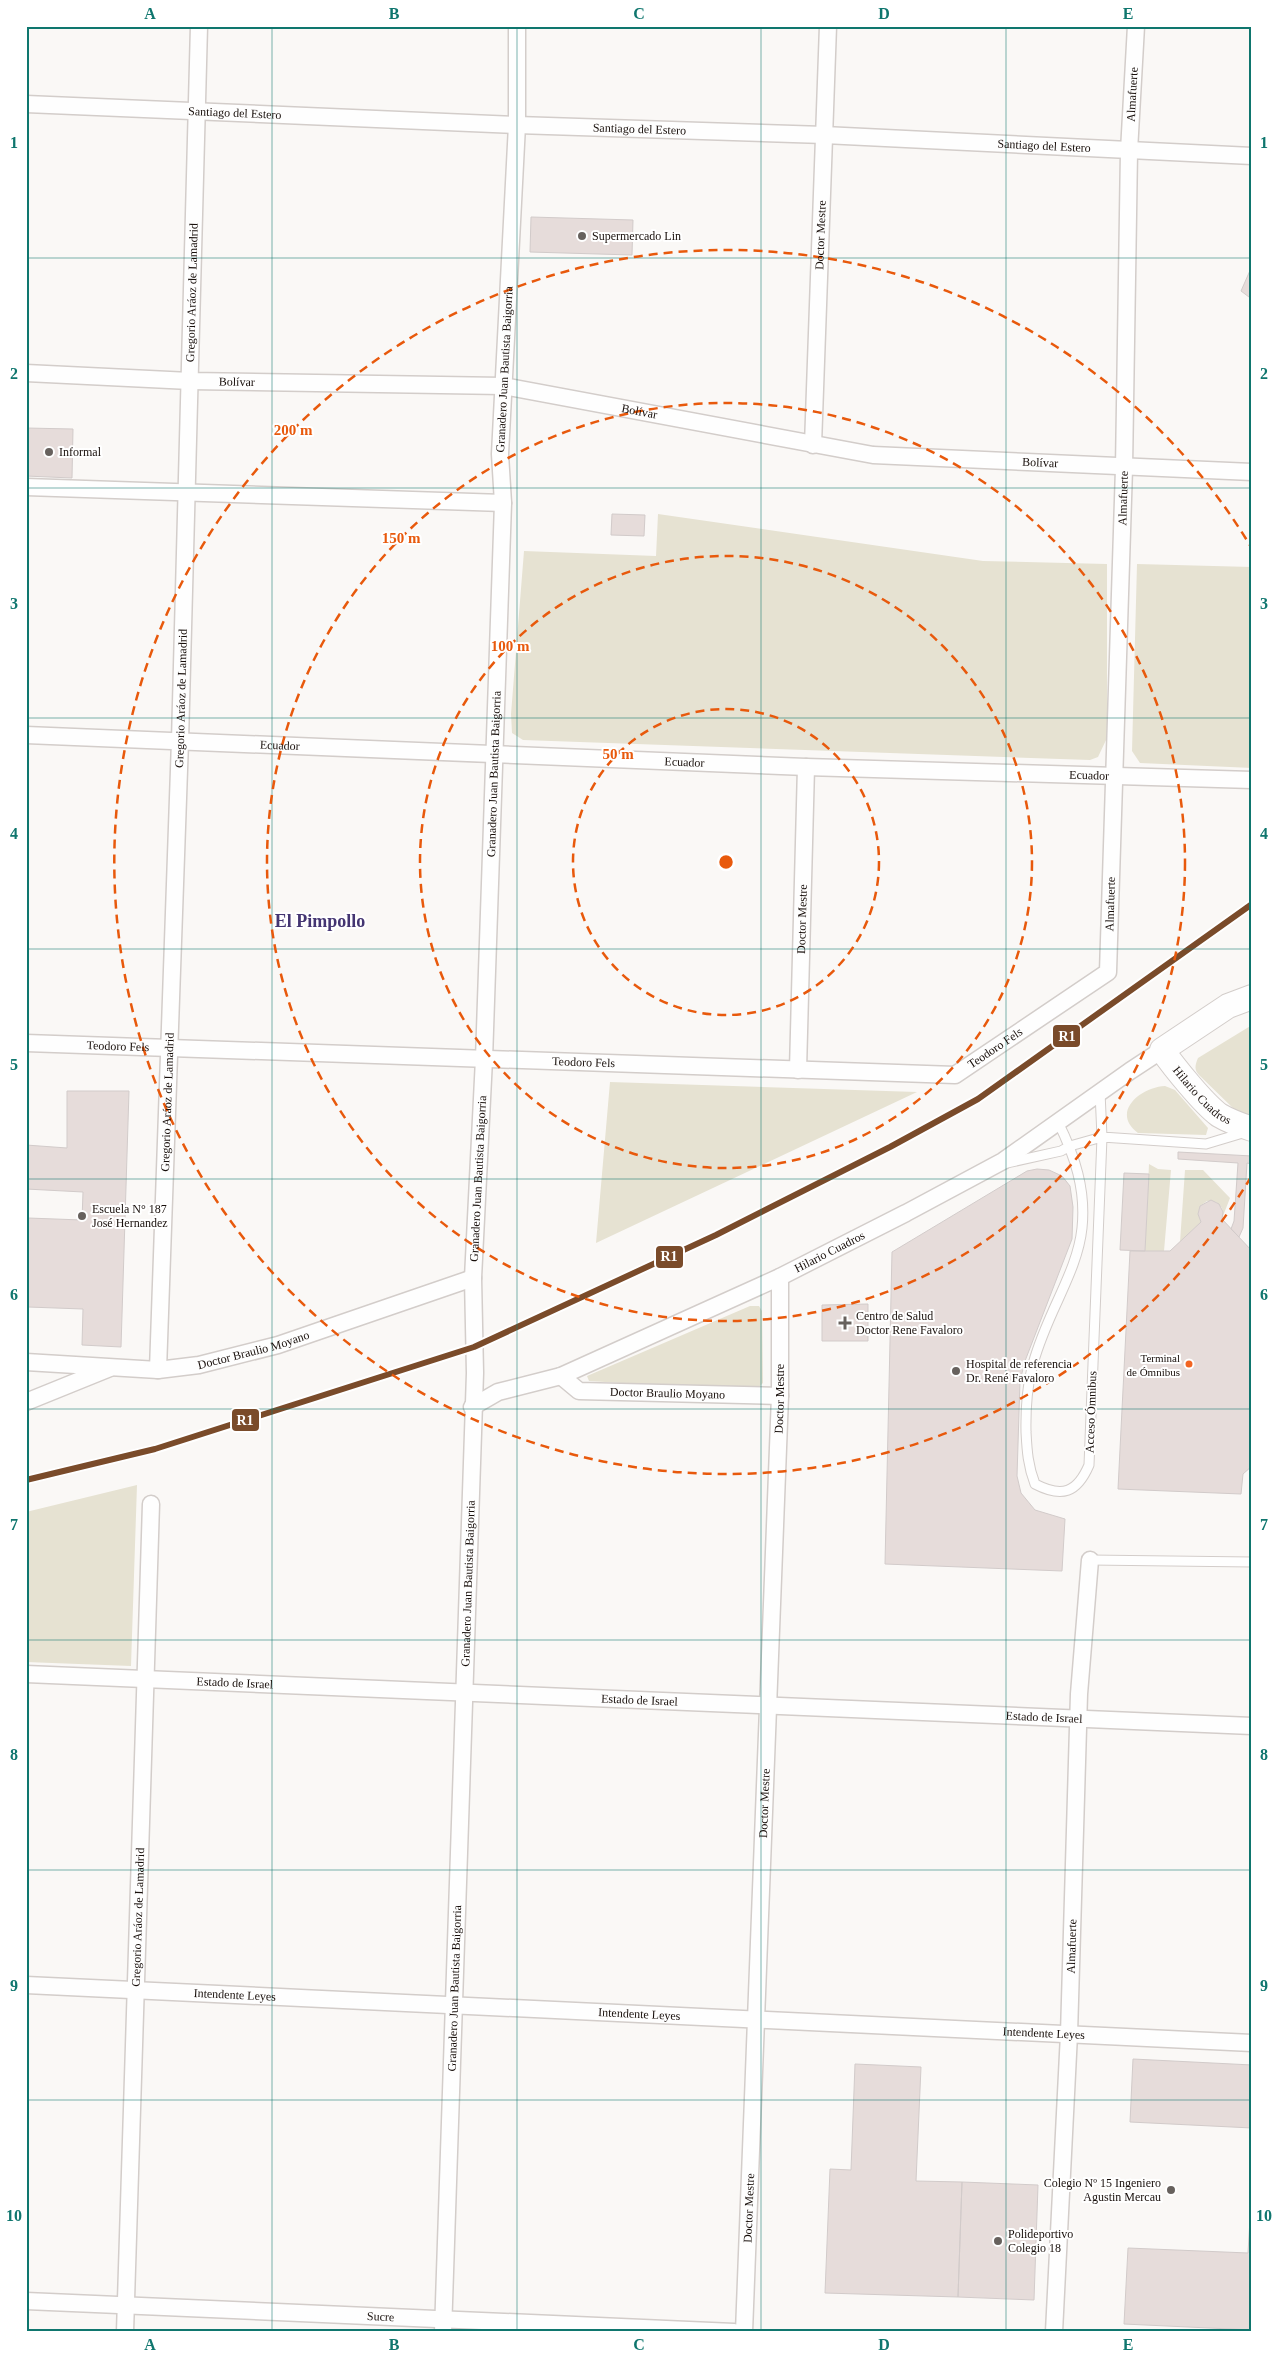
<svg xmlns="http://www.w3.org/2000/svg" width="1278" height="2358" viewBox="0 0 1278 2358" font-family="'Times New Roman',serif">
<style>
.green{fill:#e6e2d2}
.building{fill:#e6dcda;stroke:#d2cbca}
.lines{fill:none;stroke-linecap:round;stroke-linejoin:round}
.lane-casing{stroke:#d3cdca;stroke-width:11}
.street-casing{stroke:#d3cdca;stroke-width:19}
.secondary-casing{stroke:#d3cdca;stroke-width:26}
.lane{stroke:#fefefe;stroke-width:9}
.street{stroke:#fefefe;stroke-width:16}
.secondary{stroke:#fefefe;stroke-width:24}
.rail-1-casing{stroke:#fff;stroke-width:10}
.rail-1{stroke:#7a4b2a;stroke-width:6}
.grid{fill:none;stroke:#0f766e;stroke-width:1;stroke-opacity:0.55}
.ring{fill:none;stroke:#e8590c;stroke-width:2.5;stroke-dasharray:9 6}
.poi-dot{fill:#67615d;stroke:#fff;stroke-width:2}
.bus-dot{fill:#f26522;stroke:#fff;stroke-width:2}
.labels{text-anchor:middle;stroke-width:4;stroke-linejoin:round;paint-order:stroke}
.bus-label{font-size:11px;fill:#180f0b;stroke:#fff;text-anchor:end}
.street-label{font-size:12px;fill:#180f0b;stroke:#fff}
.poi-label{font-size:12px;fill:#180f0b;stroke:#fff;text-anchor:start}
.district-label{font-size:18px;font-weight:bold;fill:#443572;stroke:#fff}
.centre{fill:#e8590c;stroke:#fff;stroke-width:2.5}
.ring-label{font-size:15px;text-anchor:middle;font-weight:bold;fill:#e8590c;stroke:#fff;stroke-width:4;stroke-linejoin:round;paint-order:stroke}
.line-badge{stroke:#fff;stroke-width:2}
.badge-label{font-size:14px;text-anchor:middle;font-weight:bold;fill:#fff}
.neatline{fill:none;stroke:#0f766e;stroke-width:2}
.grid-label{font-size:16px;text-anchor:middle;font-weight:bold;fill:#0f766e}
</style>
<rect width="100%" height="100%" fill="#faf8f6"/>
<!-- green -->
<path class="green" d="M658 514 983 561 1107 564V738L1098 757 1090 760 523 740 512 733 511 714 524 551 656 556Z
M1137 564 1252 567V768L1140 763 1132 751Z
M1252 1025V1116L1237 1112 1199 1075C1194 1070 1195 1065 1198 1058Z
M610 1082 917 1092 596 1243Z
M1165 1086 1175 1090 1208 1128 1206 1135 1138 1133C1110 1112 1141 1087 1165 1086Z
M1149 1164 1158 1169 1171 1170 1164 1251H1145Z
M1185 1170H1203L1230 1198 1223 1216 1222 1208 1216 1202 1207 1201 1200 1206 1198 1214 1201 1222 1180 1242Z
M750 1306H759L762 1311 763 1383 757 1389 750 1391 589 1381 587 1376Z
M137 1485 131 1666 26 1662V1512Z"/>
<!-- building -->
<path class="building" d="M531 217 633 220 632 255 530 252Z
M1252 266V296L1249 297 1241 291Z
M26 428 73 429 72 478 26 476Z
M612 514 645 515 644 536 611 535Z
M67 1091H129L121 1347 82 1345 83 1309 28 1307V1218L82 1220 83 1192 26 1189V1145L67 1148Z
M1178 1152 1252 1156V1164L1247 1163 1243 1228 1239 1237 1231 1229 1234 1221 1238 1163 1178 1159Z
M1037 1169 1049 1170 1062 1176 1070 1186 1073 1207 1072 1239 1025 1361 1020 1381 1017 1476 1021 1493 1035 1510 1065 1519 1062 1571 885 1564 892 1252 1027 1171Z
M1124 1173 1149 1174 1145 1251 1120 1250Z
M1211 1200 1219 1204 1223 1212 1222 1219 1252 1251V1466L1243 1474 1241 1494 1118 1489 1130 1251H1170L1201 1222 1198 1214 1200 1206Z
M868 1304V1341H822V1305Z
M1133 2059 1252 2065V2128L1130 2122Z
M855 2064 921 2067 916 2181 962 2182 958 2297 825 2293 830 2169 851 2170Z
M962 2182 1038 2185 1034 2300 958 2297Z
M1252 2185V2330L1124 2324 1128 2248 1248 2253Z"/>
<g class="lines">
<!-- lane casing -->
<g class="lane-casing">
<path id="lane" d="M1058 1122C1075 1156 1086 1190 1082 1228 1079 1257 1065 1284 1053 1311 1033 1356 1025 1381 1026 1432 1027 1451 1028 1466 1035 1484 1062 1498 1077 1493 1089 1465L1102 1137 1100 1092
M1007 1163 1061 1151 1070 1146 1102 1137 1206 1144 1246 1132
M1090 1560 1252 1562"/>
</g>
<!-- street casing -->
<g class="street-casing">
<g id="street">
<path id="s1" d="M26 104 517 125 824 135 1252 156"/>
<path id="s2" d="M26 373 190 381 503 386 873 455 1252 472"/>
<path id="s3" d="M813 445 828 26"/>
<path d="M26 487 503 503"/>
<path id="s4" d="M26 735 806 767 1252 780"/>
<path id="s5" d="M26 1043 955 1075 1108 972 1124 468 1129 151 1136 26"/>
<path id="s6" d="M798 1070 806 767"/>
<path id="s7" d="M26 1362 158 1370 199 1365 278 1345 473 1278"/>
<path id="s8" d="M158 1370 180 741 199 26"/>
<path id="s9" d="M561 1376 579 1391 780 1396"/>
<path d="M26 1402 110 1368"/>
<path id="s10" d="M472 1407 498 1392 561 1376 780 1277 906 1213 1003 1161 1130 1071 1162 1050"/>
<path id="s11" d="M26 1674 1252 1726"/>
<path id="s12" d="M26 1985 1252 2043"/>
<path id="s13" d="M26 2301 734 2332"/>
<path id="s14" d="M125 2332 151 1504"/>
<path id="s15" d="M443 2332 475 1373 473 1278 484 1059 503 503 500 454 517 125V26"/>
<path id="s16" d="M744 2332 780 1396V1277"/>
<path id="s17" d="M1054 2332 1069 2034 1079 1694 1090 1560"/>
</g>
</g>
<!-- secondary casing -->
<g class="secondary-casing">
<g id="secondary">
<path id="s18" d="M1252 997 1228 1006 1162 1050C1174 1067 1203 1103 1219 1115 1229 1121 1240 1125 1252 1129"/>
</g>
</g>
<!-- lane -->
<use href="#lane" class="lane"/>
<!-- street -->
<use href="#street" class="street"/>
<!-- secondary -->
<use href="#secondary" class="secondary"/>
<!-- rail-1 casing -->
<g class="rail-1-casing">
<path id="rail-1" d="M26 1480 155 1449 474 1347 716 1235 890 1147 978 1099 1252 904"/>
</g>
<!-- rail-1 -->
<use href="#rail-1" class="rail-1"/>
</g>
<!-- grid -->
<path class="grid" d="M272 26V2332M517 26V2332M761 26V2332M1006 26V2332M26 258H1252M26 488H1252M26 718H1252M26 949H1252M26 1179H1252M26 1409H1252M26 1640H1252M26 1870H1252M26 2100H1252"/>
<!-- distance rings -->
<g class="ring">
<circle cx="726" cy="862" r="153"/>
<circle cx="726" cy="862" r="306"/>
<circle cx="726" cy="862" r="459"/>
<path d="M1251 1177A612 612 0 1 1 1251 547"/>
</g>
<!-- markers -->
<g class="poi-dot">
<circle cx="582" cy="236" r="5"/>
<circle cx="49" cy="452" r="5"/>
<circle cx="82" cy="1216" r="5"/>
<path d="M842.5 1315.5h5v5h5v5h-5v5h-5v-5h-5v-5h5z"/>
<circle cx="956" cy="1371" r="5"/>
<circle cx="1171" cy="2190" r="5"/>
<circle cx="998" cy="2241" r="5"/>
</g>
<circle class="bus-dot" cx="1189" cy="1364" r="4.5"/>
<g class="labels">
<!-- bus labels -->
<g class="bus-label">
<text x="1180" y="1362">Terminal<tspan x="1180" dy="14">de Ómnibus</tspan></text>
</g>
<!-- street labels -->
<g class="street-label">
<text dy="4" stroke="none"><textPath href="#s5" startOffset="1992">Almafuerte</textPath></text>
<text dy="4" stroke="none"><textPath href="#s1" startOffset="209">Santiago del Estero</textPath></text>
<text dy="4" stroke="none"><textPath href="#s1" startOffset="614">Santiago del Estero</textPath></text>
<text dy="4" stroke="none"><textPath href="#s1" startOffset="1019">Santiago del Estero</textPath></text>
<text dy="4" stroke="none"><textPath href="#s3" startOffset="210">Doctor Mestre</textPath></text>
<text dy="4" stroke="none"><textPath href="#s8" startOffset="1078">Gregorio Aráoz de Lamadrid</textPath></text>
<text dy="4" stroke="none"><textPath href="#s15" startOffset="1964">Granadero Juan Bautista Baigorria</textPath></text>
<text dy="4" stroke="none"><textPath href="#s2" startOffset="211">Bolívar</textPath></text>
<text dy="4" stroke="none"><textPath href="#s2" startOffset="616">Bolívar</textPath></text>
<text dy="4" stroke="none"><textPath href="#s2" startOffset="1021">Bolívar</textPath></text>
<text dy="4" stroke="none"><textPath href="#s5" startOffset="1588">Almafuerte</textPath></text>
<text dy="4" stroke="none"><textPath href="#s8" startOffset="672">Gregorio Aráoz de Lamadrid</textPath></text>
<text dy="4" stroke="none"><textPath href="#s4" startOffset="254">Ecuador</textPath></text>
<text dy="4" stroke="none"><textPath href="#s4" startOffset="659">Ecuador</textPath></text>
<text dy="4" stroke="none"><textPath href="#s15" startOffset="1559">Granadero Juan Bautista Baigorria</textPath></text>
<text dy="4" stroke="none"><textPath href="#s4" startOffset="1064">Ecuador</textPath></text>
<text dy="4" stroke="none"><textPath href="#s5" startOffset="1182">Almafuerte</textPath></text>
<text dy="4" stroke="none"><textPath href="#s6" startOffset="151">Doctor Mestre</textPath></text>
<text dy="4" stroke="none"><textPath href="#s5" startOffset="92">Teodoro Fels</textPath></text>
<text dy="4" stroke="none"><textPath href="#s5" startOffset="978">Teodoro Fels</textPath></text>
<text dy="4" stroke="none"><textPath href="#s5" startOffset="558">Teodoro Fels</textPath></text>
<text dy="4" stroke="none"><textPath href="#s18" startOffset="166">Hilario Cuadros</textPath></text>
<text dy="4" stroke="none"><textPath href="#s8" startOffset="268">Gregorio Aráoz de Lamadrid</textPath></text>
<text dy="4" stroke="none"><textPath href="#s15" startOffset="1154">Granadero Juan Bautista Baigorria</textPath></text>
<text dy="4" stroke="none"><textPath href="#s10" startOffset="391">Hilario Cuadros</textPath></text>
<text dy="4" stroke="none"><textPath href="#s7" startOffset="230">Doctor Braulio Moyano</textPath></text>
<text dy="4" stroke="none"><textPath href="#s9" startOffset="112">Doctor Braulio Moyano</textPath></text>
<text dy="4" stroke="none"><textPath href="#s16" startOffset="934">Doctor Mestre</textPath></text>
<text transform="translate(1091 1412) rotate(-88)" y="4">Acceso Ómnibus</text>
<text dy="4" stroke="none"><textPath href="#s15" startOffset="749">Granadero Juan Bautista Baigorria</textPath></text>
<text dy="4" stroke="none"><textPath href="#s11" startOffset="209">Estado de Israel</textPath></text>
<text dy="4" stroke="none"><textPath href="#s11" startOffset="614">Estado de Israel</textPath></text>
<text dy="4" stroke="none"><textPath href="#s11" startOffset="1019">Estado de Israel</textPath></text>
<text dy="4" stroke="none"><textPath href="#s16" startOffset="529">Doctor Mestre</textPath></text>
<text dy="4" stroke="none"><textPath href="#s14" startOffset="415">Gregorio Aráoz de Lamadrid</textPath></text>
<text dy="4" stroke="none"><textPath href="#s17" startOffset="386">Almafuerte</textPath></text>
<text dy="4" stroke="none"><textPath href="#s15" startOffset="344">Granadero Juan Bautista Baigorria</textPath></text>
<text dy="4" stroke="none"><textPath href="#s12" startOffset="209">Intendente Leyes</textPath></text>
<text dy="4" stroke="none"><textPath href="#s12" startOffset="614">Intendente Leyes</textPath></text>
<text dy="4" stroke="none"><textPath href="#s12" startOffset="1019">Intendente Leyes</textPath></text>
<text dy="4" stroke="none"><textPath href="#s16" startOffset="124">Doctor Mestre</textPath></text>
<text dy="4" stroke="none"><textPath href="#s13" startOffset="355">Sucre</textPath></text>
</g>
<!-- poi labels -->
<g class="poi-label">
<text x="592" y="240">Supermercado Lin</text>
<text x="59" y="456">Informal</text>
<text x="92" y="1213">Escuela N° 187<tspan x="92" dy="14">José Hernandez</tspan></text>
<text x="856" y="1320">Centro de Salud<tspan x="856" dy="14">Doctor Rene Favaloro</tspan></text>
<text x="966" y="1368">Hospital de referencia<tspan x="966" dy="14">Dr. René Favaloro</tspan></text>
<text x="1161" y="2187" text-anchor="end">Colegio Nº 15 Ingeniero<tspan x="1161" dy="14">Agustin Mercau</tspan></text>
<text x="1008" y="2238">Polideportivo<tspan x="1008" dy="14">Colegio 18</tspan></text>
</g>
<!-- district labels -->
<g class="district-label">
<text x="320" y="927">El Pimpollo</text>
</g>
</g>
<circle cx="726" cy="862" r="8" class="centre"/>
<g class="ring-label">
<text x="293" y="435">200 m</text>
<text x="401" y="543">150 m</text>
<text x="510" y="651">100 m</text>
<text x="618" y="759">50 m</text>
</g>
<g class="line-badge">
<rect x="1052" y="1024" width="29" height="24" rx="5" fill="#7a4b2a"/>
<rect x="655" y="1245" width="29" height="24" rx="5" fill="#7a4b2a"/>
<rect x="231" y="1408" width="29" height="24" rx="5" fill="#7a4b2a"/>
</g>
<g class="badge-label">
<text x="1067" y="1041">R1</text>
<text x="669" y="1261">R1</text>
<text x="245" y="1425">R1</text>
</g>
<!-- border -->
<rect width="1278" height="2358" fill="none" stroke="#ffffff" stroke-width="55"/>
<rect x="28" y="28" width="1222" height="2302" class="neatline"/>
<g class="grid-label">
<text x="150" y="19">A</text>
<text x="394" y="19">B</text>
<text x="639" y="19">C</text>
<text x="884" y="19">D</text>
<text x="1128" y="19">E</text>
<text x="14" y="148">1</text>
<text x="1264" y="148">1</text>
<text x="14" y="379">2</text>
<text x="1264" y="379">2</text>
<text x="14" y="609">3</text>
<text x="1264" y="609">3</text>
<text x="14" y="839">4</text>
<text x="1264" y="839">4</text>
<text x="14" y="1070">5</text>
<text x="1264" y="1070">5</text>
<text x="14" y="1300">6</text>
<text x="1264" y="1300">6</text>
<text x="14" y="1530">7</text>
<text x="1264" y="1530">7</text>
<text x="14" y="1760">8</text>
<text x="1264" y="1760">8</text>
<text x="14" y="1991">9</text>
<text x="1264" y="1991">9</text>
<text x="14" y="2221">10</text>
<text x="1264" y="2221">10</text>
<text x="150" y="2350">A</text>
<text x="394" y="2350">B</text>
<text x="639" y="2350">C</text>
<text x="884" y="2350">D</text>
<text x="1128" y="2350">E</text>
</g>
</svg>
